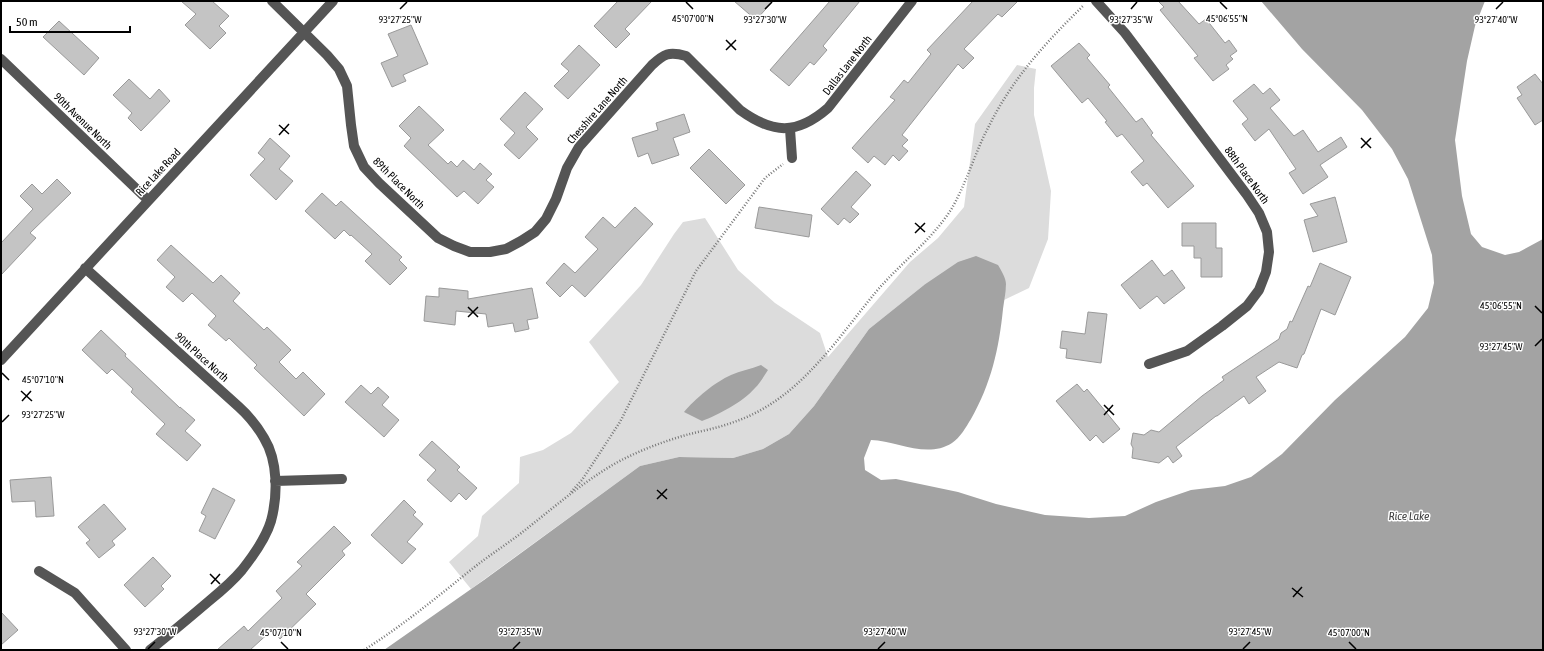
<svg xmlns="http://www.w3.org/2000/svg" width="1544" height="651" viewBox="0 0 1544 651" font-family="'Asap Condensed',sans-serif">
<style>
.green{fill:#dcdcdc}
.water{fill:#a3a3a3}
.building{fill:#c4c4c4;stroke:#999}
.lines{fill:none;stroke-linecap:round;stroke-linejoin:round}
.path{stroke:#777;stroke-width:2.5;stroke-dasharray:1 2;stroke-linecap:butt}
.minor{stroke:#555;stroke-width:10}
.ticks{fill:none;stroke:#000;stroke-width:1.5}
.labels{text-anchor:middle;stroke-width:3;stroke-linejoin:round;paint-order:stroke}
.street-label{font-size:11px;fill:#000;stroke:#fff}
.water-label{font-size:12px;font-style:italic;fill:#444;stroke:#fff}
.ticks-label{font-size:10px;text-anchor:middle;fill:#000;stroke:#fff;stroke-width:3;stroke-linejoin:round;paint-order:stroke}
</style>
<rect width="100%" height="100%" fill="#fff"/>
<!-- green -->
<path class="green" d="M1017 65 1036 69 1034 88V115L1051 191 1048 239 1029 288 1004 300 1006 283 924 285 869 329 814 406 789 434 763 449 733 458 679 457 640 466 471 589 449 562 478 536 482 516 519 483 520 457 543 450 571 433 619 382 589 342 641 285 674 234 683 222 705 218 738 270 775 303 820 333 828 357 910 262 938 238 964 207 975 124Z"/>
<!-- water -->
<path class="water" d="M1261 1H1485L1475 26 1467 61 1455 140 1462 196 1471 234 1482 247 1505 255 1519 252 1543 239V650H384L484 580 640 466 679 457 733 458 763 449 789 434 814 406 869 329 924 285 958 262 976 256 998 265C1001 270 1006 278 1006 284 1006 292 1004 301 1003 309 999 349 991 384 971 419 966 427 960 438 952 443 927 459 897 441 871 440L864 458 865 470 881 480 896 479 958 492 996 504 1045 515 1089 518 1125 516 1156 502 1191 490 1225 486 1251 477 1282 454 1335 400 1405 337 1428 308 1434 283 1432 255 1408 179 1392 149 1362 110 1302 49Z
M761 365 768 370C764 376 760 383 755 388 743 402 718 415 702 421L684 412C695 399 715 382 731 375 740 371 751 369 761 365Z"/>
<!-- building -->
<path class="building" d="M181 1H212L229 16 219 26 226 33 210 49 185 25 196 14Z
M618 1H652L625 29 630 34 616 48 594 26Z
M734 1H773L756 20Z
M830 1H860L823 46 827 50 814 65 810 62 789 86 770 70Z
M973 1H1018L1002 17 998 14 964 49 974 58 963 69 958 64 902 135 908 140 902 146 908 151 899 161 893 155 885 165 874 156 868 163 852 148 895 100 890 97 904 80 908 83 931 54 927 50Z
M1158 1H1178L1199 24 1206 19 1225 43 1229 40 1237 51 1230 56 1233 59 1226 65 1229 69 1213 81 1194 58 1198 56 1160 10 1164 7Z
M59 21 99 58 84 75 43 37Z
M411 25 428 64 403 75 406 81 392 87 381 63 398 56 388 34Z
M1079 43 1090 55 1087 58 1110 85 1108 87 1136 122 1142 118 1153 133 1151 135 1194 186 1168 208 1147 183 1143 186 1131 172 1144 161 1122 134 1117 137 1105 122 1107 121 1088 98 1082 103 1051 66Z
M579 45 600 65 568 99 554 86 569 71 561 64Z
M1535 74 1543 84V120L1535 125 1517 98 1522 95 1517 87Z
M129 79 150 99 159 89 170 101 141 131 128 118 132 113 113 95Z
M1254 84 1263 94 1270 88 1280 100 1270 108 1294 136 1303 130 1318 152 1341 137 1347 147 1320 165 1328 177 1303 194 1289 173 1296 169 1269 129 1255 141 1242 124 1248 119 1233 101Z
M525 92 543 109 526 127 538 139 519 159 504 145 515 133 500 119Z
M419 106 444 130 428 145 448 164 451 161 457 167 463 160 474 170 480 163 492 174 486 180 494 187 478 204 464 191 457 197 404 146 411 138 399 126Z
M684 114 690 132 673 138 679 155 652 164 648 153 638 157 632 138 658 130 656 123Z
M270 138 290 156 279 169 293 181 276 200 250 175 265 159 258 153Z
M709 149 745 185 726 204 690 168Z
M856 171 871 185 851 207 859 214 850 223 844 218 838 225 821 209Z
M57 179 71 193 30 233 36 238 1 275V243L33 209 20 196 32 184 42 194Z
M322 193 336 206 341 201 402 257 399 260 407 268 390 285 365 261 372 254 351 235 350 236 344 230 335 239 305 211Z
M1335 197 1347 242 1313 252 1304 220 1318 216 1310 204Z
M635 207 653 224 585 297 572 285 560 297 546 283 564 263 575 273 598 249 585 237 603 217 615 228Z
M759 207 812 215 809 237 755 228Z
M1182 223H1216V248H1222V277H1201V258H1194V246H1182Z
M171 245 213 283 221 275 240 293 233 301 264 330 267 327 291 350 279 362 296 379 303 372 325 394 304 416 254 368 257 365 229 338 226 341 208 325 216 316 192 293 183 302 166 287 175 277 157 260Z
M1152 260 1164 276 1172 270 1185 288 1164 304 1157 296 1140 309 1121 285Z
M1320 263 1351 277 1335 315 1321 309 1304 354 1302 355 1297 368 1279 362 1256 377 1266 391 1249 404 1244 396 1217 416H1216L1176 447 1182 456 1173 463 1168 456 1159 463 1132 458 1133 448 1131 444 1133 433 1144 435 1151 430 1159 432 1202 396 1224 380 1222 377 1279 339 1281 333 1287 329 1290 321 1292 322 1308 286 1310 287Z
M439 288 468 291V299L532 288 538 318 527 320 529 329 515 332 513 323 488 327 486 314 456 311 455 325 424 321 426 296 439 297Z
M1088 312 1107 314 1101 363 1066 358 1067 349 1060 348 1062 331 1085 334Z
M101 330 126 354 125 356 180 408V407L195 420 185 431 201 445 187 461 156 434 165 424 131 392 133 389 112 369 107 374 82 350Z
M1077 384 1084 392 1087 389 1120 429 1103 443 1096 435 1090 441 1056 401Z
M361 385 371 394 378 387 389 397 382 405 399 420 384 437 345 402Z
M432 441 460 467 457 470 477 488 466 500 459 493 451 502 427 480 436 470 419 455Z
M51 477 54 516 36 517 35 501 12 502 10 480Z
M213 488 235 500 215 539 199 531 206 516 201 513Z
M404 500 416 512 413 515 423 524 407 542 416 549 402 564 371 535Z
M104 504 126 529 112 541 115 545 99 558 86 543 90 540 78 527Z
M334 526 351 543 342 551 345 555 306 594 316 604 280 639 272 630 250 650H217L244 626 248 631 282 598 276 591 302 566 297 562Z
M153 557 171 576 161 586 164 589 145 607 124 585Z
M1 612 18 630 1 645Z"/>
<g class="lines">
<!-- path -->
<path class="path" d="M571 492 582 480 620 422 696 271 765 178 783 164
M364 650C402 626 436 598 472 569 487 557 504 546 520 534 551 510 581 483 616 463 638 451 662 442 686 435 701 431 718 428 734 422 766 411 792 391 815 366 839 341 859 311 882 285 905 260 934 237 952 208 967 182 975 152 989 126 1012 79 1047 41 1084 5"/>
<!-- minor -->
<path class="minor" d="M272 1 327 55 339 69 347 86 351 125 354 146 364 167 379 183 438 238 454 246 470 252H490L506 249 521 241 535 232 546 219 556 199 567 168 579 147 652 65C664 54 669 51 686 56L740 110C773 134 797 135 828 108L912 1
M1096 1 1125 33 1247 195 1259 213 1267 232 1269 252 1266 272 1259 290 1247 306 1222 326 1187 351 1149 364
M1 59 148 200
M790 129 792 158
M85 268 239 407C249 416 257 426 264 438 278 461 278 495 271 521 266 538 253 556 242 570 232 582 220 592 209 601 189 618 170 634 150 650
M1 360 333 1
M275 481 342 479
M39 571 75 593 126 650"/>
</g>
<!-- ticks -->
<path class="ticks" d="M686 2 693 9M1220 2 1227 9M400 9 407 2M765 9 772 2M1131 9 1137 2M1496 9 1503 2M726 40 736 50M726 50 736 40M279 125 289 134M279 135 289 124M1361 138 1371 148M1361 148 1371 138M915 223 925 232M915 233 925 223M1535 306 1542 313M468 307 478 317M468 317 478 307M1535 346 1542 339M2 373 9 380M21 391 32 401M22 401 31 391M1104 405 1114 415M1104 415 1113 405M2 422 9 415M657 490 667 499M657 499 667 489M210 574 220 584M211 584 220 574M1292 588 1303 597M1293 597 1302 587M281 642 288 649M1349 642 1356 649M148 649 155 642M513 649 520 642M878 649 885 642M1243 649 1250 642"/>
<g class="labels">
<!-- street labels -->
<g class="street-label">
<text transform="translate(847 65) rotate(-52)" y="4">Dallas Lane North</text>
<text transform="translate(597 110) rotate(-49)" y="4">Chesshire Lane North</text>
<text transform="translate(83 121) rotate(44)" y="4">90th Avenue North</text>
<text transform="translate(158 172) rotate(-47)" y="4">Rice Lake Road</text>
<text transform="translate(1247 175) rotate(54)" y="4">88th Place North</text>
<text transform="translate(399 183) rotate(45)" y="4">89th Place North</text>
<text transform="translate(202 357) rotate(42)" y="4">90th Place North</text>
</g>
<!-- water labels -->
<g class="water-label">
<text x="1409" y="520">Rice Lake</text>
</g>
</g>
<g class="ticks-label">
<text x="693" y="22">45°07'00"N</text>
<text x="1227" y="22">45°06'55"N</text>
<text x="400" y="23">93°27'25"W</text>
<text x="765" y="23">93°27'30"W</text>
<text x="1131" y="23">93°27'35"W</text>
<text x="1496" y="23">93°27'40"W</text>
<text x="1501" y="309">45°06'55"N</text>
<text x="1501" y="350">93°27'45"W</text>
<text x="43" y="383">45°07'10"N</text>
<text x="43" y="418">93°27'25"W</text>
<text x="155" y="635">93°27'30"W</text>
<text x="520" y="635">93°27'35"W</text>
<text x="885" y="635">93°27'40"W</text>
<text x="1250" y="635">93°27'45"W</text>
<text x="281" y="636">45°07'10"N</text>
<text x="1349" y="636">45°07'00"N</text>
</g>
<!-- border -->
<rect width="1544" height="651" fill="none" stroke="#000000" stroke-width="4"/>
<!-- scale -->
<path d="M10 26v6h120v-6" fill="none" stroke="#000000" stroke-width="2"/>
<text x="16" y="26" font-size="12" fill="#000000" stroke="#ffffff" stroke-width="3" paint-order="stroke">50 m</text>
</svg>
